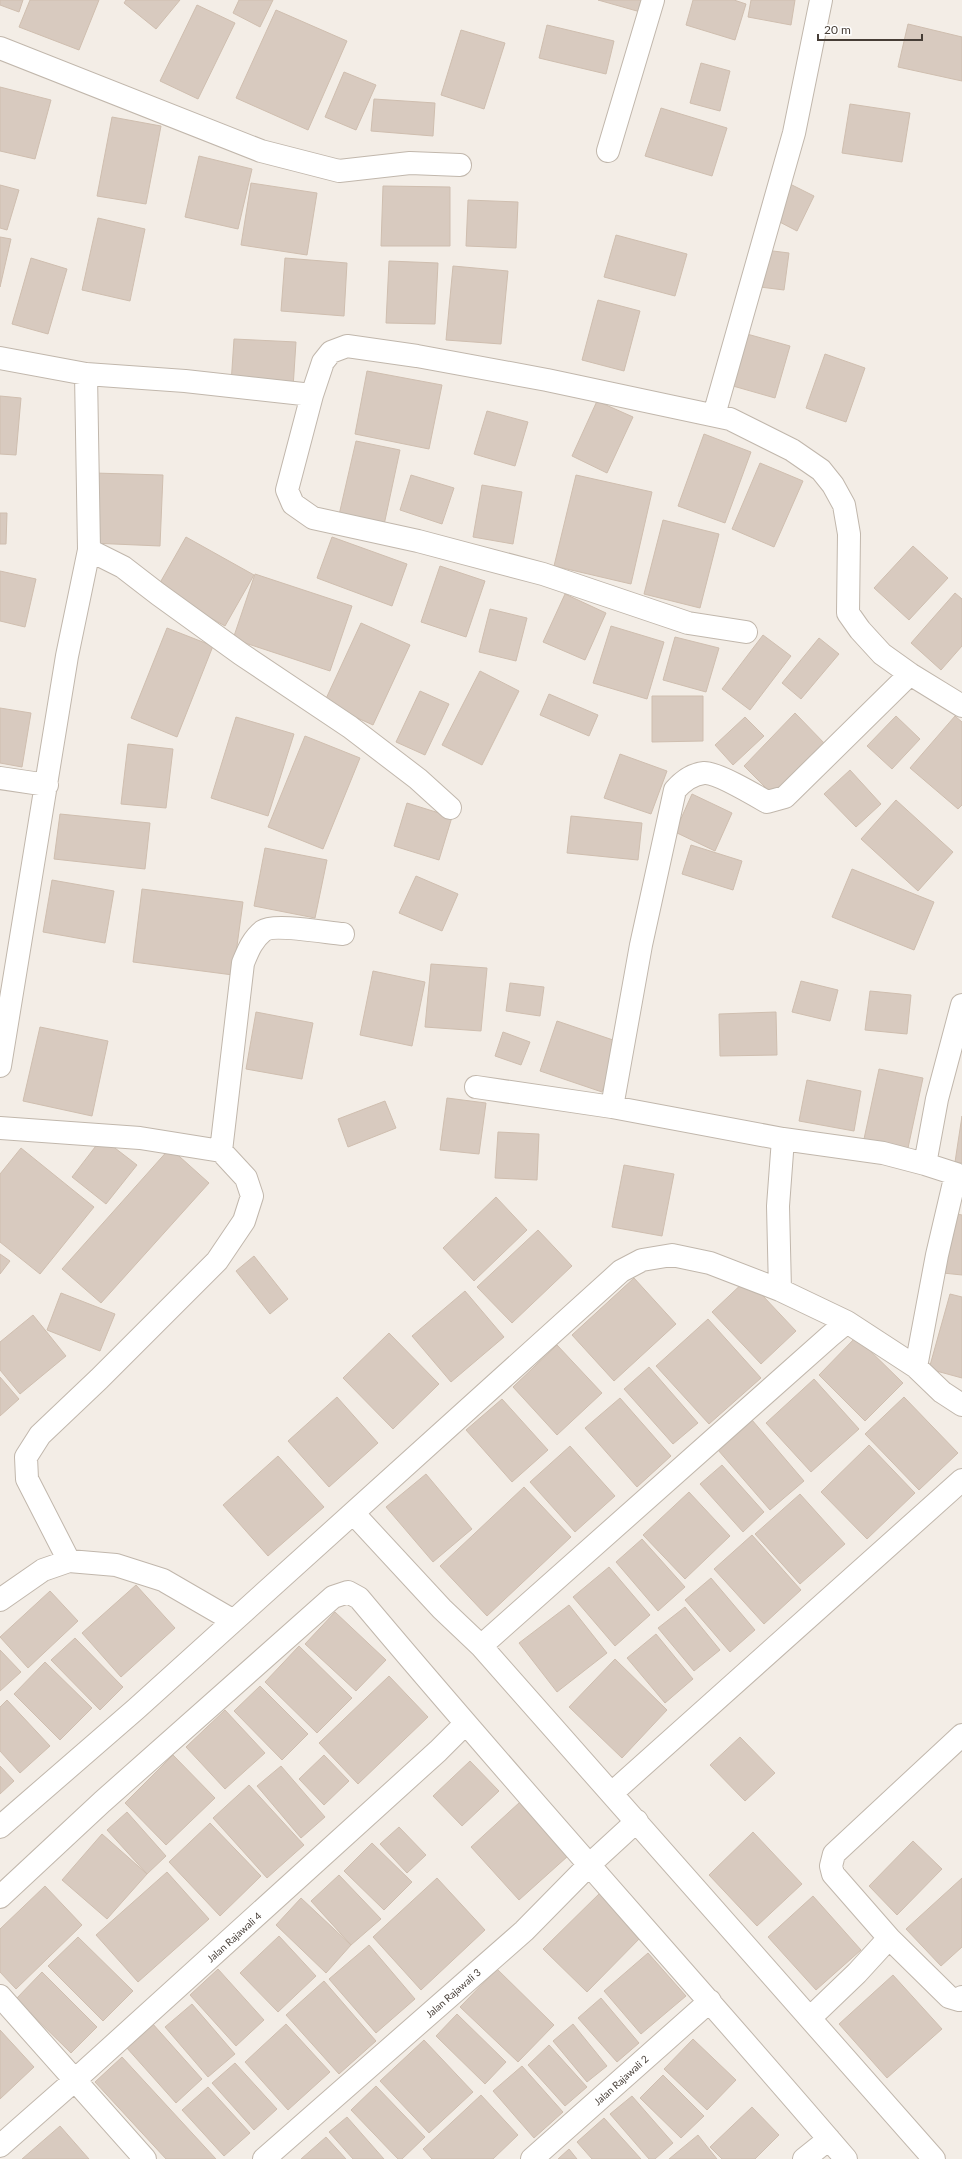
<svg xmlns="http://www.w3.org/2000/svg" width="962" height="2159" viewBox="0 0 962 2159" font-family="Lato,sans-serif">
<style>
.building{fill:#d8cabf;stroke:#cfbeaf}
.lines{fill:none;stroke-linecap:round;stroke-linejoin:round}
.minor-casing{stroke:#c1b7ac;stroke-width:24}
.minor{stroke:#fff;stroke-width:22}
.labels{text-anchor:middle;stroke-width:3;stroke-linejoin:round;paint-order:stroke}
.street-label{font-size:10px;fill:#463d36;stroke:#fff}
</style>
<rect width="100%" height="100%" fill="#f3ede6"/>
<!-- building -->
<path class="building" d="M0 0H23L19 12 0 5Z
M30 0H99L79 50 19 27Z
M126 0H180L156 29 124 3Z
M239 0H273L260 27 233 13Z
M598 0H648L644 13Z
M693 0H734L746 4 735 40 686 25Z
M751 0H795L791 25 748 17Z
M197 5 235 23 198 99 160 81Z
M276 10 347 41 308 130 236 98Z
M908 24 962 37V81L898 67Z
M547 25 614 41 606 74 539 58Z
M461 30 505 43 484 109 441 95Z
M701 63 730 71 720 111 690 103Z
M344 72 376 85 356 130 325 117Z
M0 87 51 100 35 159 0 151Z
M374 99 435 103 433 136 371 131Z
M850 104 910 113 902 162 842 153Z
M661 108 727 128 712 176 645 156Z
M112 117 161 126 146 204 97 196Z
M199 156 252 169 238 229 185 217Z
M251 183 317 193 307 255 241 245Z
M790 184 814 196 797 231 772 218Z
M0 185 19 190 7 230 0 228Z
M383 186 450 187V246H381Z
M468 200 518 202 516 248 466 246Z
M98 218 145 229 130 301 82 290Z
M616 235 687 254 675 296 604 277Z
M0 237 11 239 0 287Z
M765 250 789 253 784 290 760 287Z
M31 258 67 269 48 334 12 324Z
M285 258 347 263 344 316 281 311Z
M389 261 438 263 435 324 386 323Z
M453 266 508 271 501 344 446 340Z
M598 300 640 311 624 371 582 360Z
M747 334 790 346 775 398 733 386Z
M234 339 296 342 293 388 231 384Z
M825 354 865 368 846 422 806 408Z
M367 371 442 385 429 449 355 434Z
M0 396 21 398 16 455 0 454Z
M597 401 633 417 607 473 572 456Z
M487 411 528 422 515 466 474 454Z
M704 434 751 452 725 523 678 506Z
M356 441 400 450 384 525 339 515Z
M760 463 803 481 774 547 732 529Z
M94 473 163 475 160 546 91 543Z
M411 475 454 488 442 524 400 510Z
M576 475 652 492 631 584 554 566Z
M482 485 522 492 513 544 473 537Z
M0 513H7L6 544H0Z
M663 520 719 534 700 608 644 594Z
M186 537 254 575 225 626 157 588Z
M332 537 407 564 392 606 317 578Z
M913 546 948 578 909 620 874 588Z
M440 566 485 581 466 637 421 622Z
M0 571 36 579 25 627 0 621Z
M255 574 352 606 330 671 233 639Z
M955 593 962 599V646L941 670 911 643Z
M565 594 606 613 585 660 543 642Z
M490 609 527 618 516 661 479 652Z
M361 623 410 645 373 725 324 703Z
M611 626 664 642 647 699 593 683Z
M167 628 213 646 177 737 131 718Z
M763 635 791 656 750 710 722 689Z
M675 637 719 648 706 692 663 680Z
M819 638 839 654 801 699 782 683Z
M480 671 519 691 482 765 442 745Z
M420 691 449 704 425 755 396 742Z
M549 694 598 715 589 736 540 715Z
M652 696H703V741L652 742Z
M0 708 31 713 22 767 0 763Z
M795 713 826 745 775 797 744 766Z
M896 716 920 739 892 769 867 746Z
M955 716 962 722V805L958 809 910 768Z
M236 717 294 734 268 816 211 798Z
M745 717 764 736 733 765 715 745Z
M305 736 360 758 323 849 268 827Z
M128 744 173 749 166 808 121 804Z
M620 754 667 771 651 814 604 798Z
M850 770 881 804 856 827 824 794Z
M692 794 732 813 715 851 675 832Z
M896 800 953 852 918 891 861 839Z
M407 803 452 817 439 860 394 846Z
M60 814 150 823 145 869 54 859Z
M571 816 642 823 638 860 567 853Z
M691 845 742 861 733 890 682 874Z
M265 848 327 860 315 918 254 906Z
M852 869 934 902 914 950 832 917Z
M416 876 458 894 442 931 399 913Z
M52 880 114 891 105 943 43 932Z
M142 889 243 902 233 975 133 962Z
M431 964 487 968 481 1031 425 1027Z
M373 971 425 982 412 1046 360 1035Z
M801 981 838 990 830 1021 792 1012Z
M510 983 544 987 540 1016 506 1011Z
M870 991 911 995 907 1034 865 1030Z
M256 1012 313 1023 302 1079 246 1069Z
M776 1012 777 1055 720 1056 719 1014Z
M557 1021 619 1042 602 1092 540 1071Z
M40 1027 108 1041 92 1116 23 1101Z
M503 1032 530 1042 521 1065 495 1056Z
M879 1069 923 1078 908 1148 864 1139Z
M807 1080 861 1091 854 1131 799 1121Z
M447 1098 486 1103 479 1154 440 1150Z
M385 1101 396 1128 348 1147 338 1119Z
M962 1116V1163L955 1162Z
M498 1132 539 1134 537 1180 495 1178Z
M102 1138 137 1165 106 1204 72 1177Z
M21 1148 94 1207 40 1274 0 1242V1174Z
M170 1148 209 1183 101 1303 62 1269Z
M624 1165 674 1174 662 1236 612 1227Z
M496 1197 527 1230 474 1281 443 1248Z
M953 1213 962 1215V1275L943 1273Z
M538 1230 572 1266 512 1323 477 1287Z
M0 1254 10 1261 0 1274Z
M254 1256 288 1299 270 1314 236 1271Z
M634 1278 676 1324 614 1381 572 1335Z
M747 1279 796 1331 761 1364 712 1312Z
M465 1291 504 1337 451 1382 412 1336Z
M61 1293 115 1314 100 1351 47 1330Z
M950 1294 962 1297V1378L929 1369Z
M33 1315 66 1356 20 1394 0 1370V1342Z
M708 1319 761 1378 709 1424 656 1366Z
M389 1333 439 1384 393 1429 343 1378Z
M856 1337 903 1383 865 1421 819 1375Z
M557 1345 602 1393 557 1435 513 1387Z
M649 1367 698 1423 673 1444 624 1389Z
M0 1377 19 1399 0 1416Z
M814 1379 859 1429 811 1472 766 1423Z
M337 1397 378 1443 329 1487 288 1441Z
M904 1397 958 1453 919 1490 865 1434Z
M620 1398 671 1456 637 1487 585 1428Z
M502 1399 548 1450 512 1482 466 1430Z
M752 1420 804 1481 770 1510 718 1450Z
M869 1445 915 1493 867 1539 821 1492Z
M570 1446 615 1496 575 1532 530 1482Z
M278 1456 324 1507 268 1556 223 1505Z
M722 1465 764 1512 743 1532 700 1484Z
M426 1474 472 1529 433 1562 386 1507Z
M524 1487 571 1537 487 1616 440 1566Z
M689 1492 730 1536 685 1579 643 1535Z
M800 1494 845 1544 800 1584 755 1534Z
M752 1535 801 1590 764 1624 714 1569Z
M642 1539 685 1587 658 1611 616 1562Z
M609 1567 650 1615 615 1646 573 1597Z
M711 1578 755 1630 730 1652 685 1600Z
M136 1585 175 1628 121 1677 82 1633Z
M50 1591 78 1621 28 1668 0 1637Z
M569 1605 607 1653 557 1692 519 1643Z
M685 1607 720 1650 694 1671 658 1628Z
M335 1612 386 1660 356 1691 305 1644Z
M656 1634 693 1679 665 1703 627 1658Z
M75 1638 123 1687 100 1710 51 1660Z
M299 1646 352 1698 317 1733 265 1682Z
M0 1650 21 1672 0 1691Z
M615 1659 667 1710 622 1758 569 1707Z
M45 1662 92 1708 60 1740 14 1694Z
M389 1676 428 1717 358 1784 319 1743Z
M260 1686 308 1734 282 1760 234 1711Z
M7 1700 50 1746 20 1773 0 1751V1707Z
M225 1710 265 1753 225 1789 186 1747Z
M740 1737 775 1773 745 1801 710 1765Z
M173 1755 215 1798 166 1845 125 1803Z
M324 1755 349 1781 324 1805 299 1779Z
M470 1761 499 1791 462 1826 433 1796Z
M0 1766 14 1781 0 1794Z
M281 1766 325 1817 301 1838 257 1786Z
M249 1785 304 1845 267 1878 213 1818Z
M520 1802 568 1856 519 1900 471 1847Z
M127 1812 166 1856 147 1874 107 1830Z
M210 1823 261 1876 220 1916 169 1862Z
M399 1827 426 1855 407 1873 380 1844Z
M753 1832 802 1884 757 1926 709 1875Z
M102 1834 147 1874 107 1919 62 1880Z
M913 1841 942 1869 897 1915 869 1886Z
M372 1843 412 1882 384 1910 344 1871Z
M167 1872 209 1919 138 1982 96 1935Z
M339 1875 381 1919 351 1945 311 1901Z
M437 1878 485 1930 421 1990 373 1937Z
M962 1878V1947L941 1966 906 1929Z
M45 1886 82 1925 16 1989 0 1972V1929Z
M602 1891 644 1934 587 1992 543 1949Z
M813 1896 861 1950 816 1990 768 1937Z
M301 1898 351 1945 326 1973 276 1925Z
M279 1936 316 1976 278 2012 240 1973Z
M78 1937 133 1991 103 2021 48 1966Z
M369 1945 415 1999 376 2033 329 1979Z
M648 1953 686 1996 641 2034 604 1991Z
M218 1969 264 2020 236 2046 190 1995Z
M497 1969 554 2025 518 2062 460 2007Z
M42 1972 97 2027 71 2053 16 1999Z
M893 1975 942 2029 887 2078 839 2024Z
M324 1981 376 2041 339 2074 286 2015Z
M601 1998 639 2043 617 2062 578 2018Z
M192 2004 235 2054 208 2077 165 2027Z
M457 2014 506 2062 485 2084 436 2036Z
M152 2023 202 2079 176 2103 126 2047Z
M286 2024 330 2072 288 2110 245 2062Z
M573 2024 607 2066 587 2082 553 2041Z
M0 2030 34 2067 0 2099Z
M693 2039 736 2080 707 2110 664 2069Z
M424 2040 473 2092 429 2133 380 2081Z
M549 2045 587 2087 565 2106 528 2065Z
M122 2057 216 2159H166L95 2082Z
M235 2063 277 2109 254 2130 212 2083Z
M522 2066 563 2112 534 2138 493 2091Z
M663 2075 704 2116 681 2138 640 2098Z
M376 2086 425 2137 402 2159H398L351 2110Z
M208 2087 250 2133 224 2156 182 2110Z
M481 2095 518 2135 493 2159H432L423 2149Z
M632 2096 673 2143 655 2159H649L610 2114Z
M752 2107 779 2135 755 2159H722L710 2147Z
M347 2117 384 2159H353L329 2132Z
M604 2118 641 2159H592L577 2142Z
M60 2126 89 2159H22Z
M698 2135 717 2159H669Z
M326 2137 346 2159H301Z
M569 2149 577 2159H558Z"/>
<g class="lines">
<!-- minor casing -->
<g class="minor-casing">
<path id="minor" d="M0 48 261 151 339 171 410 163 460 165
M608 151 653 0
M0 358 86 374 185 381 312 395 323 362 331 352 347 346 417 356 547 380 730 419 792 450 821 470 833 485 844 505 849 534 848 613 860 630 882 654 910 674 962 706
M312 395 287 490 293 504 313 518 418 541 543 574 688 623 746 632
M714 415 794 133 821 0
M89 550 123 567 158 594 241 654 350 727 418 779 450 808
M0 778 47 785
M0 1066 67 656 89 550 86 374
M476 1087 612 1107 783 1139
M612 1107 641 945 675 790C683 781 692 774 704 773 716 772 755 795 767 802L785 797 910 674
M0 1128 140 1138 221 1151 246 1178 252 1196 244 1221 217 1261 99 1379 40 1435 26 1457 27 1479 69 1561
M221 1151 243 963C248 951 252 940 263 931 274 923 328 933 343 934
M780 1290 778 1206 783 1139 883 1153 925 1164
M916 1367 937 1255 956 1174 925 1164 937 1099 962 1005
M354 1514 442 1609 481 1646 934 2159
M0 1600 43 1570 69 1561 116 1565 163 1580 232 1620
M481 1646 830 1336 847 1322 916 1367 942 1392 962 1405
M612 1793 962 1480
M0 1827 136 1709 621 1271 642 1260 672 1255 710 1263 780 1290 847 1322
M0 1897 102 1802 333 1597 348 1592 359 1598C518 1788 685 1971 846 2159
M889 1938 833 1874 831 1866 834 1854 962 1735
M0 1996 145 2159
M810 2018 857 1973 889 1938 949 1997 959 2000 962 1997
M0 2146 75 2080 438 1751 465 1724
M264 2159 524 1931 589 1865 637 1821
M532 2159 710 2001
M804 2159 829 2139"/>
</g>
<!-- minor -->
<use href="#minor" class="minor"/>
</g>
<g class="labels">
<!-- street labels -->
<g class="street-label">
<text transform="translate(234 1937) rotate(-42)" y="4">Jalan Rajawali 4</text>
<text transform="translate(453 1993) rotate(-41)" y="4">Jalan Rajawali 3</text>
<text transform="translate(621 2080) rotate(-42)" y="4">Jalan Rajawali 2</text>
</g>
</g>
<!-- scale -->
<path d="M818 34v6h104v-6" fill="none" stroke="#463d36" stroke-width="2"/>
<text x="824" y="34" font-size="12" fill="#463d36" stroke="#ffffff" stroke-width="3" paint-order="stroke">20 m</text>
</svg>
